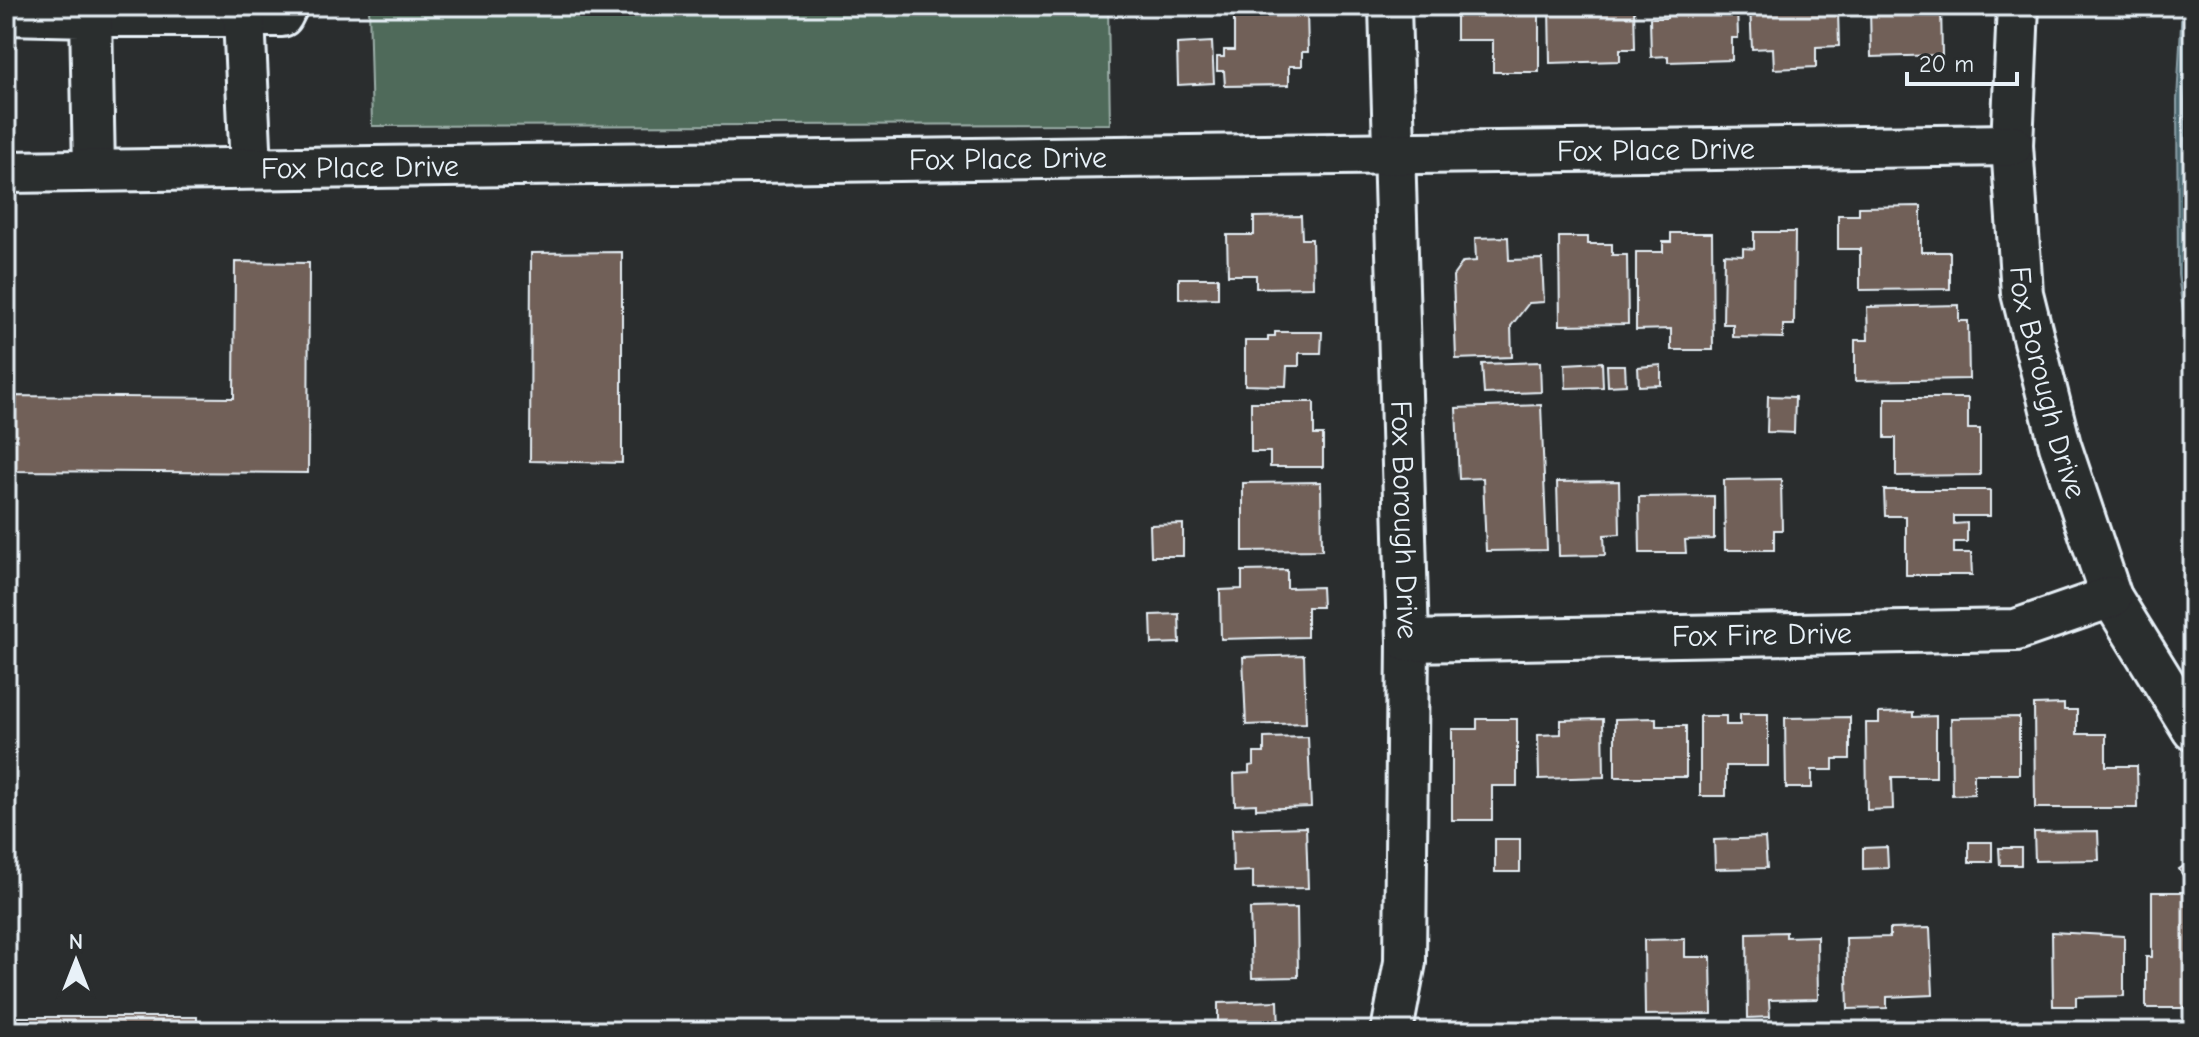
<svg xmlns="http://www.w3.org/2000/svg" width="2199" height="1037" viewBox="0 0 2199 1037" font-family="'Comic Neue',sans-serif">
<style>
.green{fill:#506b5a;stroke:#9caea9;stroke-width:2}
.water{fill:#4c6770;stroke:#8a9ea6;stroke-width:2}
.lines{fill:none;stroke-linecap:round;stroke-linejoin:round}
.shore{stroke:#aabac2;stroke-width:2}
.building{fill:#716159;stroke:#e8f1f8;stroke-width:2}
.minor-casing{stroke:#e8f1f8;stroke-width:46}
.minor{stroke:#2a2d2e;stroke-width:40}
.labels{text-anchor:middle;stroke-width:6;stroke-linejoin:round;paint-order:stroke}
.street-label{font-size:30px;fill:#e8f1f8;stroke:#2a2d2e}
</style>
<rect width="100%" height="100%" fill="#2a2d2e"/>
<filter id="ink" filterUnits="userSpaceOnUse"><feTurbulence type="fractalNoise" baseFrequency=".0125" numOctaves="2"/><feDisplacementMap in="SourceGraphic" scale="16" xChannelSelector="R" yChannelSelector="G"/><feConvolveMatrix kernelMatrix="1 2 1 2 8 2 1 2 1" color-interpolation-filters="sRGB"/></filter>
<g filter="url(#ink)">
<!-- green -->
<path class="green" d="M369 6H1108L1110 124 372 126Z"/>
<!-- water -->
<path class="water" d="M2182 6H2193V386L2178 275 2177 101Z"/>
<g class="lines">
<!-- shore -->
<path class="shore" d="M2190 6 2185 102 2186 274 2193 343"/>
</g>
<!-- building -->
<path class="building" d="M1456 6H1539V72H1493V40H1456Z
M1549 6H1634L1635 49H1620V61L1550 63Z
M1667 6H1737L1738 38H1732V60L1668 62V56L1651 57 1650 18H1667Z
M1750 6H1813L1814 11H1838L1839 46 1816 47V67L1774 69 1773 48 1752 49Z
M1870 6H1941L1942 55 1871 57Z
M1307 10 1308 52H1302V66H1289V85L1225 86 1224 71H1217V57H1224V50H1234V11Z
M1212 42 1214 83 1178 85 1177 44Z
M1921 206V252H1950V289L1860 290V249H1838V215H1859V207Z
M1301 216 1302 239H1312L1313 287 1256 288V275H1228L1227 235H1254V217Z
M1754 232H1795L1794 325H1783V338L1733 337V324H1723L1724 254 1743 255V248L1754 249Z
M1671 233H1712L1713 350H1671V329L1636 330V252H1663V242H1671Z
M1508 237 1509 260 1542 259 1544 302 1529 303 1511 326 1512 357 1456 359 1453 276 1463 262 1476 261 1475 238Z
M1559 237H1588V244H1612V255H1627L1628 324 1560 325Z
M622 252V463L530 461 531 253Z
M235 262 309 263 308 473 6 471V396L234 398Z
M1179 278H1218V298L1179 299Z
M1959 305V321H1968L1969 379 1855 381V340H1868L1867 307Z
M1275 332H1322L1321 353H1299V366H1287L1286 386 1245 385V341H1268V336H1275Z
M1540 362 1541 392 1484 394 1482 364Z
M1602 362 1603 387 1566 388 1565 364Z
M1607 365H1625L1626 385 1608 386Z
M1661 365V385L1639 386 1638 367Z
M1768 396 1795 397 1794 433 1767 432Z
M1885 398H1968V429H1980V475L1896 476V438H1885Z
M1251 402H1314V435H1323V467H1270V452H1251Z
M1541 405 1547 550 1486 551 1483 478 1459 479 1456 408Z
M1781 479 1782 530H1774V550H1725L1724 480Z
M1619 481 1620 534 1604 535 1605 555 1559 556 1557 482Z
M1321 482 1322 550 1243 551V483Z
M1884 490H1990V516H1954V524L1967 523V542H1954V553H1971L1972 575H1906V516H1885Z
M1714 496V539L1685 540 1686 553H1640L1639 497Z
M1183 524V556H1151L1150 525Z
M1287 570V588L1321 587 1322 607H1307V637L1221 639 1220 590 1242 589V571Z
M1179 614 1180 643 1152 644 1151 615Z
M1304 655 1306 723 1246 725 1243 657Z
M2064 704V710H2077V734H2106V766H2137L2138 808H2035L2034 705Z
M1913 712V717L1936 716V777H1892L1893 809 1867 810 1866 723H1879V713Z
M1740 714H1768V766H1726V796H1700V716H1726V725H1740Z
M1850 717V759H1833V770H1812V788H1786L1785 718Z
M2019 717V774H1974V794L1952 795 1951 718Z
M1656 718V726H1686V777H1615V719Z
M1477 719H1517V786H1492V820H1452V729H1477Z
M1603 719 1604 777 1539 779 1538 735 1561 734V720Z
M1308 737 1311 807 1256 809V804L1235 805 1234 774 1249 773V766L1254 765V753H1264V738Z
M1306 827 1308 888 1253 889V871L1233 872 1232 829Z
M2098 831 2099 860 2035 861 2034 832Z
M1765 838 1767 868 1715 869 1714 840Z
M1495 839H1520V872H1495Z
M1969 842H1992V862H1969Z
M1887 847 1888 868 1863 869V848Z
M1999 848H2021V865H2000Z
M2193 860V891L2179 869Z
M2152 892H2191L2193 989H2188V1008H2146V957H2152Z
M1297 908 1298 977 1252 978 1250 909Z
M1930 928 1933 995 1887 997V1008L1848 1009 1846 938 1890 937V929Z
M1786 932V937L1817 936 1818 999 1769 1000 1770 1017 1748 1018 1747 933Z
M2052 932 2124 936V996L2076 997V1006H2053Z
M1685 939V957H1711L1712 1014 1645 1015 1644 940Z
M1278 1001 1279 1031H1218V1003Z
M6 1017H197V1031H6Z"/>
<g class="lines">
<!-- minor casing -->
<g class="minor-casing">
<g id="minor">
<path d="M96 6 91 16H282L287 6"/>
<path d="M238 6 244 17 251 168"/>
<path id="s1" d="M1390 6 1408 641 1405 962 1392 1031"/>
<path id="s2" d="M2018 6 2012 145 2022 293 2060 445 2111 597 2193 730"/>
<path d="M6 14 91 16 94 170"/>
<path id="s3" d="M6 172 2012 145"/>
<path id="s4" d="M1408 641 2016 630 2111 597"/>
</g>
</g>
<!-- minor -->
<use href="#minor" class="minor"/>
</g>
</g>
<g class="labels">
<!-- street labels -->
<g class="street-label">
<text dy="10" stroke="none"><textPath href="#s3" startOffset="1650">Fox Place Drive</textPath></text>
<text dy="10" stroke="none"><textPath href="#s3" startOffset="1002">Fox Place Drive</textPath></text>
<text dy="10" stroke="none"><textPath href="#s3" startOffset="354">Fox Place Drive</textPath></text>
<text dy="10" stroke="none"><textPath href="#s2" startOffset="380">Fox Borough Drive</textPath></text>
<text dy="10" stroke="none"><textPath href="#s1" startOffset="514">Fox Borough Drive</textPath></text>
<text dy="10" stroke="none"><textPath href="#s4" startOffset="354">Fox Fire Drive</textPath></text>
</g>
</g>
<!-- margin -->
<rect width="2199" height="1037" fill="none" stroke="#2a2d2e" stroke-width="32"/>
<rect x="16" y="16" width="2167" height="1005" fill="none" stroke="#e8f1f8" stroke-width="3" filter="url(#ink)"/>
<!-- north arrow -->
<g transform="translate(76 961)" stroke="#2a2d2e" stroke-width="6" paint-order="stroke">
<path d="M0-6L14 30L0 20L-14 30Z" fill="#e8f1f8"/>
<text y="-12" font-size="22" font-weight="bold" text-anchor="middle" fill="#e8f1f8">N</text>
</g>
<!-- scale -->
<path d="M1907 72v12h110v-12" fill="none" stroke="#e8f1f8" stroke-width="4"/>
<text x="1919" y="72" font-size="24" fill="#e8f1f8" stroke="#2a2d2e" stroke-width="6" paint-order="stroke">20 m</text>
</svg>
